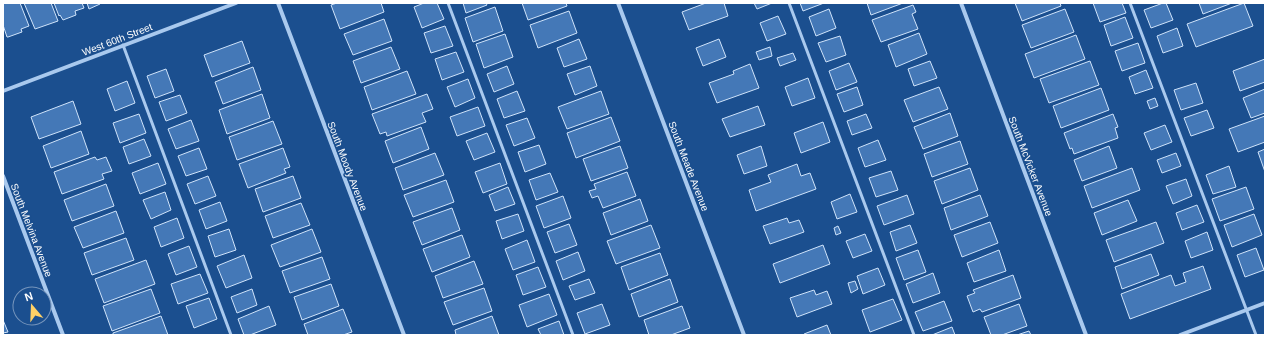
<svg xmlns="http://www.w3.org/2000/svg" width="1268" height="338" viewBox="0 0 1268 338" font-family="Arial,sans-serif">
<style>
.building{fill:#4478b7;stroke:#cfe3fa}
.lines{fill:none;stroke-linecap:round;stroke-linejoin:round}
.lane{stroke:#a9c9ee;stroke-width:3}
.street{stroke:#a9c9ee;stroke-width:4}
.labels{text-anchor:middle;stroke-width:3;stroke-linejoin:round;paint-order:stroke}
.street-label{font-size:10px;fill:#fff;stroke:#1b4f8f}
</style>
<rect width="100%" height="100%" fill="#1b4f8f"/>
<!-- building -->
<path class="building" d="M3 3H20L29 26 21 29 22 32 8 37H7L3 25Z
M24 3H51L58 21 35 29Z
M54 3H82L84 8 75 11 76 15 63 20 60 15 59 16Z
M87 3H99L100 4 89 9Z
M337 3H381L384 12 340 29 331 5Z
M424 3H437L444 19 422 28 414 7Z
M463 3H486L487 5 466 13Z
M522 3H566L567 6 528 20Z
M706 3H724L728 16 689 30 682 12Z
M754 3H772L757 9Z
M800 3H824L803 11Z
M867 3H903L871 15Z
M1015 3H1060L1061 6 1022 21Z
M1093 3H1122L1126 13 1100 22Z
M1163 3H1166L1173 20 1151 28 1144 10Z
M1199 3H1232L1203 14Z
M1244 3 1253 26 1196 47 1187 24Z
M913 5 916 12 912 14 918 29 881 42 872 20Z
M495 7 503 31 473 42 465 18Z
M829 9 836 28 816 36 809 17Z
M1065 9 1074 32 1031 48 1022 25Z
M569 11 577 33 538 48 530 25Z
M778 16 786 34 767 41 760 23Z
M1125 17 1133 38 1111 46 1104 25Z
M384 19 392 41 353 55 344 34Z
M445 26 453 46 431 53 424 33Z
M1177 28 1183 46 1163 53 1157 36Z
M919 33 927 54 896 67 888 45Z
M505 34 513 57 484 68 476 44Z
M1076 35 1085 59 1034 78 1025 54Z
M840 36 846 55 826 62 818 43Z
M579 39 587 59 564 67 557 48Z
M719 39 726 57 703 66 696 48Z
M242 41 250 63 212 77 204 55Z
M1138 43 1145 63 1122 71 1115 51Z
M391 47 400 69 361 83 353 61Z
M770 47 772 56 759 60 756 52Z
M456 52 464 72 442 80 435 59Z
M793 53 796 60 780 66 777 58Z
M1265 59V82L1240 91 1233 71Z
M930 61 937 78 914 86 908 69Z
M1090 61 1099 85 1049 103 1040 79Z
M849 63 857 82 836 90 829 71Z
M750 64 759 88 717 103 709 83 734 74 733 71Z
M507 66 514 84 494 92 487 74Z
M590 66 597 86 575 95 567 74Z
M253 67 261 90 223 104 215 82Z
M166 69 174 91 155 98 147 76Z
M1146 70 1153 88 1135 94 1129 77Z
M407 71 416 94 372 110 364 87Z
M808 78 815 98 792 106 785 87Z
M468 79 475 98 455 107 447 87Z
M127 81 135 103 115 111 107 89Z
M1196 83 1203 103 1181 110 1174 90Z
M857 87 863 105 844 112 837 94Z
M939 87 948 109 913 122 904 100Z
M1101 88 1109 110 1061 128 1053 106Z
M1265 89V113L1251 118 1243 98Z
M517 91 525 111 504 118 497 99Z
M601 91 609 114 567 129 558 107Z
M262 94 270 118 227 134 219 110Z
M427 94 433 109 422 113 426 122 387 136 386 132 380 134 372 114Z
M180 95 187 113 166 121 159 102Z
M1155 98 1158 106 1150 109 1147 101Z
M73 101 81 124 39 139 31 117Z
M758 106 765 125 730 137 722 119Z
M478 107 485 126 457 136 450 117Z
M1207 110 1214 128 1191 136 1184 118Z
M950 113 958 136 923 149 914 127Z
M139 114 146 133 120 143 113 123Z
M866 114 872 128 852 135 847 121Z
M1113 114 1118 127 1115 128 1118 138 1074 154 1072 148 1070 149 1064 133Z
M1265 116V142L1238 152 1229 129Z
M611 117 620 141 576 158 567 133Z
M527 118 535 138 514 146 506 125Z
M191 120 199 141 176 149 168 129Z
M273 121 282 144 237 160 229 137Z
M823 122 830 142 801 153 794 133Z
M1165 125 1172 142 1151 150 1144 133Z
M421 127 429 149 393 163 385 141Z
M81 131 89 154 51 168 43 146Z
M487 133 495 152 474 160 466 141Z
M144 139 151 156 129 164 123 147Z
M878 140 886 160 865 167 858 148Z
M960 141 968 164 932 177 924 154Z
M539 145 546 164 525 172 518 152Z
M620 146 628 168 591 181 583 159Z
M761 146 767 166 744 174 737 155Z
M1109 146 1117 168 1082 181 1074 160Z
M199 148 207 169 186 176 178 156Z
M283 148 290 167 284 169 286 173 248 188 239 164Z
M1265 149V172L1258 152Z
M435 153 444 175 403 190 395 168Z
M1176 153 1181 166 1162 173 1157 160Z
M95 157 97 160 106 157 112 171 102 174 104 179 62 194 54 172Z
M158 163 166 184 140 194 132 173Z
M500 163 507 184 483 193 475 172Z
M797 164 801 176 810 173 816 189 756 211 749 190 771 182 768 175Z
M1229 166 1236 187 1213 194 1206 175Z
M970 168 978 190 942 204 934 181Z
M1132 168 1140 190 1092 208 1084 186Z
M891 171 898 190 876 197 869 178Z
M627 172 636 196 603 208 598 196 592 198 589 191 596 189 594 184Z
M550 173 558 192 536 200 529 180Z
M208 176 216 196 195 204 187 184Z
M293 176 301 198 263 212 255 189Z
M1186 179 1192 196 1173 204 1166 186Z
M446 180 454 202 413 217 404 195Z
M106 184 114 206 72 221 64 200Z
M508 187 515 204 495 211 489 195Z
M1246 187 1254 209 1220 221 1212 199Z
M165 192 171 210 151 219 143 200Z
M850 194 857 212 837 219 831 202Z
M907 195 914 214 884 225 877 206Z
M980 195 988 216 951 230 944 208Z
M563 196 571 218 544 228 536 206Z
M640 199 648 221 611 235 603 213Z
M1128 200 1137 221 1102 235 1094 213Z
M220 202 227 221 206 229 199 210Z
M301 203 310 225 273 238 265 216Z
M1197 205 1204 222 1182 230 1176 213Z
M452 208 460 230 422 245 413 222Z
M116 211 124 233 83 248 74 227Z
M518 214 524 231 502 239 496 221Z
M1254 214 1262 235 1232 247 1224 225Z
M177 218 184 238 161 247 154 227Z
M787 218 789 223 799 220 804 232 770 244 763 226Z
M990 222 998 243 962 257 954 235Z
M1156 222 1164 243 1114 262 1106 240Z
M569 224 577 245 555 253 547 232Z
M651 225 660 248 616 264 607 241Z
M910 225 917 243 896 251 890 232Z
M838 226 841 233 836 235 834 228Z
M229 229 236 250 215 257 208 236Z
M312 229 321 252 280 267 271 245Z
M1207 232 1213 250 1191 258 1185 241Z
M865 234 872 251 853 258 846 241Z
M462 235 470 257 432 272 423 249Z
M126 238 134 260 92 275 84 253Z
M527 240 535 262 513 270 505 249Z
M823 245 830 264 780 283 773 264Z
M189 246 197 267 176 275 168 254Z
M1256 248 1264 270 1245 277 1237 255Z
M918 250 926 272 904 280 896 258Z
M999 250 1006 271 974 282 967 263Z
M578 252 585 271 563 280 556 261Z
M660 253 668 275 629 290 621 267Z
M1151 254 1159 275 1122 289 1115 267Z
M244 255 252 278 226 288 217 266Z
M322 257 330 279 290 293 282 271Z
M146 260 155 284 104 303 95 279Z
M474 261 483 284 443 298 435 276Z
M1203 266 1211 289 1130 319 1121 294 1171 275 1175 286 1186 282 1183 273Z
M538 267 546 287 523 295 516 275Z
M878 268 885 285 863 294 857 276Z
M933 273 940 293 913 303 906 284Z
M200 274 208 293 178 304 171 284Z
M1013 275 1021 298 982 312 980 309 973 312 967 296 975 293 973 290Z
M589 279 595 293 575 300 569 286Z
M670 279 678 302 639 317 631 294Z
M855 281 858 289 851 293 848 283Z
M331 284 339 306 302 320 294 297Z
M484 288 492 311 453 325 444 302Z
M151 289 160 313 112 331 103 306Z
M252 289 257 305 237 313 231 297Z
M814 290 816 295 827 291 832 304 797 317 790 298Z
M549 294 557 315 527 327 519 305Z
M209 298 217 319 194 328 186 306Z
M893 299 902 320 870 332 862 310Z
M944 301 952 321 923 331 915 312Z
M602 304 610 325 585 334 577 313Z
M1019 304 1027 326 1002 335H991L984 317Z
M269 306 276 325 250 335H244L238 319Z
M682 306 690 328 671 335H649L644 320Z
M343 309 352 332 343 335H308L304 324Z
M161 316 168 335H113V333Z
M492 316 499 335H456L455 330Z
M3 320 8 332 3 333Z
M559 321 564 335H541L538 329Z
M827 325 831 335H804V334Z
M952 327 955 335H932Z
M1029 331 1031 335H1017Z"/>
<g class="lines">
<!-- lane -->
<path class="lane" d="M448 3 573 335
M789 3 914 335
M1130 3 1256 335
M123 45 231 335"/>
<!-- street -->
<path class="street" d="M278 3 404 335
M618 3 744 335
M961 3 1086 335
M3 91 236 3
M3 176 63 335
M1180 335 1265 303"/>
</g>
<g class="labels">
<!-- street labels -->
<g class="street-label">
<text transform="translate(117 39) rotate(-21)" y="4">West 60th Street</text>
<text transform="translate(348 166) rotate(69)" y="4">South Moody Avenue</text>
<text transform="translate(689 166) rotate(69)" y="4">South Meade Avenue</text>
<text transform="translate(1031 166) rotate(69)" y="4">South McVicker Avenue</text>
<text transform="translate(32 230) rotate(69)" y="4">South Melvina Avenue</text>
</g>
</g>
<!-- border -->
<rect width="1268" height="338" fill="none" stroke="#ffffff" stroke-width="8"/>
<!-- north arrow -->
<g transform="translate(32 306) rotate(341)"><circle r="19" fill="#1b4f8f" stroke="#7695bc"/>
<path d="M0-3L7 15L0 10L-7 15Z" fill="#ffd166"/>
<text y="-6" font-size="11" font-weight="bold" text-anchor="middle" fill="#ffffff">N</text>
</g>
</svg>
